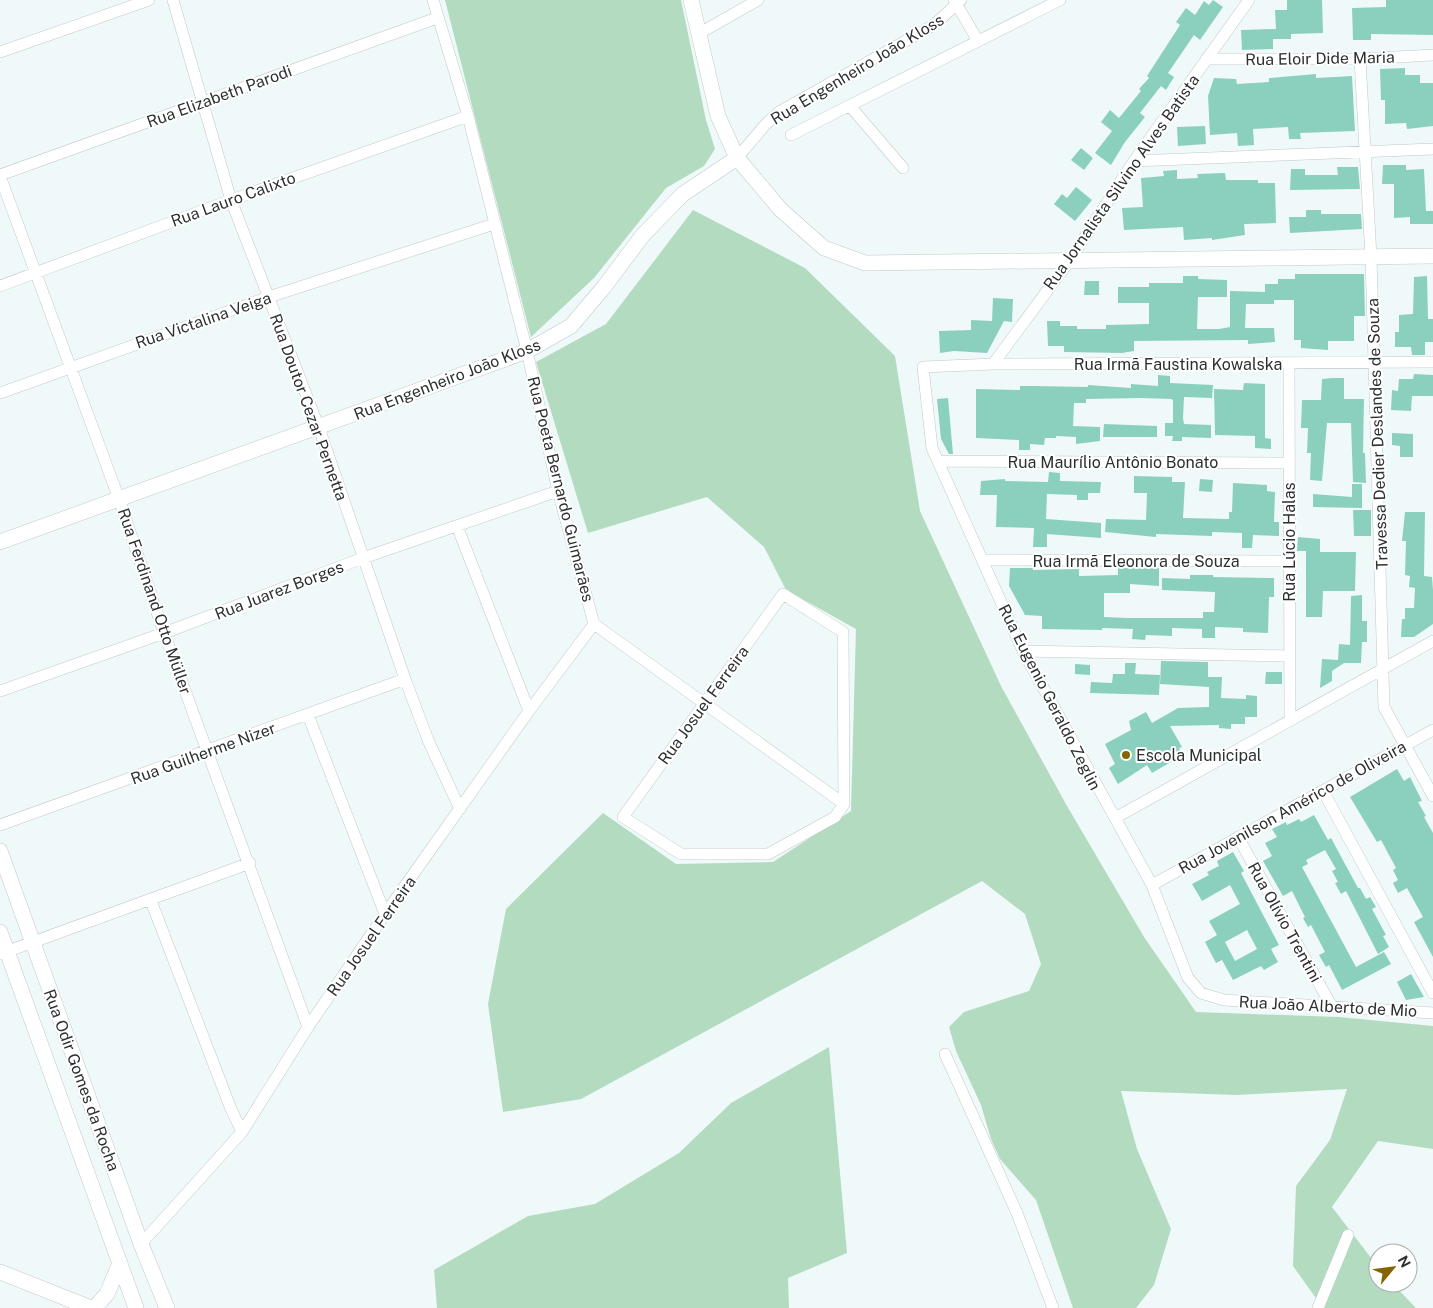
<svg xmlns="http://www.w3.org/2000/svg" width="1433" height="1308" viewBox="0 0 1433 1308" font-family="'Public Sans',sans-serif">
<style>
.green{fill:#b3dbbf}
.building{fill:#8bd0bf;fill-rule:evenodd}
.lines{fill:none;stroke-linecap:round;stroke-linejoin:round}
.street-casing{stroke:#c0c9c9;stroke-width:12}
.secondary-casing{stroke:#c0c9c9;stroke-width:16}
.street{stroke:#fff;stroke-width:11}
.secondary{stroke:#fff;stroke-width:15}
.poi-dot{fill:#846500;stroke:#fff;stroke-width:2}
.labels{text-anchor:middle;stroke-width:4;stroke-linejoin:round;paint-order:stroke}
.street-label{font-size:16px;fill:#2d3031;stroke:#fff}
.poi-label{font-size:16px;fill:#2d3031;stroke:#fff;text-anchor:start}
</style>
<rect width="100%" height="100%" fill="#f0f9f9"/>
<!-- green -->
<path class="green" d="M445 0H681L706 120 715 149 704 166 666 188 594 278 531 337Z
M693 210 805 268 895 356 920 511 1001 686 1067 806 1144 937 1196 1012 1338 1017 1433 1026V1149L1378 1141 1332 1207 1378 1267V1283H1392L1416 1308H1323L1293 1266 1296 1186 1330 1140 1347 1089 1237 1095 1121 1091 1137 1149 1171 1229 1154 1285 1136 1308H1073L1036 1200 1000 1159 991 1139 981 1105 956 1051 949 1027 964 1012 1029 991 1041 964 1025 914 982 881 581 1099 503 1112 488 1004 506 909 603 813 676 864 773 862 851 811 856 629 786 590 764 547 707 497 588 533 536 362 606 324Z
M829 1047 847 1253 788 1278 789 1308H437L434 1270 528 1216 595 1204 679 1153 731 1103Z"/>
<!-- building -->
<path class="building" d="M1213 0 1223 7 1200 40 1194 35 1168 73 1174 77 1166 90 1161 86 1140 113 1145 117 1125 142 1111 165 1095 153 1112 131 1101 122 1110 110 1119 118 1141 91 1139 89 1149 78 1147 76 1180 25 1176 22 1186 8 1195 15 1204 1 1209 5Z
M1287 0H1322L1323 33 1291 34V39H1273V49L1242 50 1241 30 1276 29 1275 10H1287Z
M1386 0H1433V35L1371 34V40H1353L1352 8 1386 7Z
M1405 68V75H1420V83H1433V126L1407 129 1406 123 1385 124V100H1381L1380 69Z
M1316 74V78L1352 76 1355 131 1300 133 1301 139H1289L1288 127 1253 129 1254 145 1238 146 1237 133 1210 135 1208 96 1214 78 1236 79 1237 84 1269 82V78Z
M1205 126 1206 144 1178 146 1177 127Z
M1081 148 1093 158 1084 170 1071 160Z
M1383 165H1406V170L1424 169 1426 211H1433V224H1410V217L1394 218V184H1382Z
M1337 167H1358L1360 189 1290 190 1291 169H1305V175H1338Z
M1177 170V179L1198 178 1197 174 1225 173 1226 180H1258V183H1275L1276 223 1244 224 1245 235 1212 240V238L1184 240 1183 227 1124 230 1122 208 1143 207 1141 178 1164 176 1163 171Z
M1076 187 1092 200 1075 221 1054 204 1062 194 1067 198Z
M1306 210H1321V214H1361L1362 229 1290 233 1289 217H1306Z
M1295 274H1364L1365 316H1354V341H1328V350L1301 348V340H1294V300H1274V304H1246L1245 328H1274L1275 342 1248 344V340L1134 341V351L1122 353 1064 352V346H1048L1047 321H1060V326H1077V329H1106V325L1149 324V303H1118V287H1149V283H1183V276H1198V279L1227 280V297H1198L1197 329H1219L1230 327V291L1265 292V284H1278V279H1295Z
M1427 276 1428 319H1433V342H1425V355H1412L1411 347H1395V332H1399V315L1413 314 1414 277Z
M1085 281H1099V295H1084Z
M993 298 1013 299 1012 322 1004 321 987 353 954 351 940 353 939 331 971 330V320L992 321Z
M1414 374 1433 375V396H1412L1411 411 1391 410 1392 390 1398 391 1399 379H1413Z
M1158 375 1170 376V383L1213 385 1212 398 1184 397 1183 418 1184 424 1211 425V438L1182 437V441H1172L1173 436H1165V423H1173V401L1172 399 1141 398 1086 399V403H1074L1073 426 1100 427V441L1076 444V437L1056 436V438H1045L1044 445 1030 444V450H1019V440L976 438V389L1020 390V386H1033L1088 387V385L1131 388V384L1158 386Z
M1333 378H1344V399H1364L1363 453H1365L1366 483 1353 482 1351 423H1327L1322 481 1310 480 1311 453H1307L1308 428H1301L1302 400H1321L1322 379Z
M1244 383 1265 384V438L1271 439V449L1255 448V436L1215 435 1214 389 1243 390Z
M948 398 953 454H949L941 439 937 399Z
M1104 424 1157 426V437H1103Z
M1392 433 1413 434V457H1400V446L1392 445Z
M1049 472 1060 473V481L1101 482 1100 493H1088V500H1077V495L1047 494 1046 519 1101 523V538L1047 534V547H1033L1034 528 996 527 997 495H980L981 481 1005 479V481L1048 482Z
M1134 476 1172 477V482H1185L1183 518 1229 519V512H1232L1233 483 1267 485V491L1275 492 1274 522H1279V536L1253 535 1252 548H1242V533L1212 532V536L1156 534V537L1105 532 1106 519 1146 520 1147 493H1134Z
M1200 479 1213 480 1212 492 1199 491Z
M1352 484H1362V508L1313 507V494L1352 497Z
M1353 510H1371V536H1354Z
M1405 512H1425L1424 576 1432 577 1433 590V624L1414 637H1401L1402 619H1405V608H1414L1415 588 1409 587 1410 576 1405 575 1406 541H1402Z
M1298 537 1320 539V552H1356L1355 591H1323L1322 617H1306V551H1297Z
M1010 568H1033V570L1079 569V576L1118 575V568H1159V586L1130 584V593H1104V617L1128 618H1203V612H1214L1215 592 1162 590V578L1190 579V575H1213V577L1274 578V597H1269L1268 633 1243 632V628L1215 627V638H1202V629L1172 628V636L1146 635 1145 640 1132 639 1133 629 1102 628V630L1042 629V616L1025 615 1009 586Z
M1362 595V621H1367V642H1362L1361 663H1344L1332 671V681L1320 688 1322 659 1338 660 1339 644 1350 645 1351 596Z
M1161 661 1208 662V677H1222L1221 698 1246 699V695L1257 696V717H1245V724H1231V729L1219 728V725L1170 726 1182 747 1179 748 1183 755 1152 773 1147 765 1118 784 1109 768 1115 764 1105 744 1131 730 1129 721 1146 712 1152 723 1178 708 1209 707V687L1160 684Z
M1125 663H1136L1135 674 1160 675 1159 695 1090 693 1091 682 1112 683 1113 674H1125Z
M1075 664 1090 665V675L1075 674Z
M1266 672H1282V684H1265Z
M1397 769 1404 781 1410 777 1422 801 1418 802 1426 816 1424 817 1433 833V957L1414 922 1423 917 1407 888 1398 893 1393 883 1398 880 1393 870 1396 868 1381 840 1377 842 1350 797Z
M1314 815 1328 840 1331 838 1358 888H1360L1366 899 1370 897 1376 907 1372 909 1386 935 1383 936 1389 947 1378 954 1346 891 1341 894 1335 883 1338 882 1332 871 1336 869 1325 850 1306 860 1308 864 1302 867 1356 967 1384 952 1391 964 1342 990 1329 965 1326 967 1319 955 1325 952 1311 925 1308 927 1303 918 1305 917 1292 891 1283 896 1263 861 1272 856 1265 843 1277 837 1272 829 1286 822 1287 825 1299 819 1301 822Z
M1233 852 1244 871 1241 873 1279 945 1271 949 1278 962 1264 970 1261 966 1233 980 1222 960 1216 963 1205 942 1217 935 1209 921 1240 904 1230 885 1202 901 1192 884 1209 875 1207 872 1219 866 1217 861ZM1247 930 1257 949 1235 961 1225 942Z
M1411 974 1424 997 1406 1000 1397 982Z"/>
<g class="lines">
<!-- street casing -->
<g class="street-casing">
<path id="street" d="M173 0 231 200 319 428 405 679 428 740 460 809
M433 0 468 116 527 351 558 491 594 624 844 804
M954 0 978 41
M700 33 758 0
M0 52 149 0
M1206 59H1360L1433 55
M1360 59 1371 257 1384 707 1433 796
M850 106 903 168
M791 135 1060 0
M737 158 765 125 779 112 934 25 961 0
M1134 161 1433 149
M0 175 437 18
M0 176 119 499 164 633 308 1027
M0 286 231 200 468 116
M1433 362 993 364 923 367 932 448 1023 651 1152 885 1188 978 1201 993 1224 1000 1433 1013
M1289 363 1290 721
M993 364 1070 260 1134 161 1249 0
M0 393 269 297 494 224
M938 461 1289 463
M457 526 529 711
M982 560 1290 561
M783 594 843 632 844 804 835 817 768 854H681L623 817Z
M1023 651 1290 656
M0 691 164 633 363 558 558 491
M308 715 385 914
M1323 791 1433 993
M1115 818 1433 641
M0 825 405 679
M1238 837 1332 1007
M1152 885 1433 730
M151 901 231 1109 242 1132
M0 954 250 863
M945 1054 1017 1213 1053 1308
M141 1244 242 1132 308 1027 385 914 529 711 594 624
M1318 1308 1348 1235"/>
</g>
<!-- secondary casing -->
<g class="secondary-casing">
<path id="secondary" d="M691 0 718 116 737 158 781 210 824 248 865 263 1433 256
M0 542 527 351 571 326 604 287 643 235 683 194 737 158
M0 851 141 1244 167 1308
M0 932 136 1308
M0 1272 91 1308
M94 1308 107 1294 120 1263"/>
</g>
<!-- street -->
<use href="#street" class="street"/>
<!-- secondary -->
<use href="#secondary" class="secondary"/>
</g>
<!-- markers -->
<circle class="poi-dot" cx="1126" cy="755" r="5"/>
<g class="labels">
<!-- street labels -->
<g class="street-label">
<text transform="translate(1320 58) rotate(-1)" y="6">Rua Eloir Dide Maria</text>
<text transform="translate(857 69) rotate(-31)" y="6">Rua Engenheiro João Kloss</text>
<text transform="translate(219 96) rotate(-20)" y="6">Rua Elizabeth Parodi</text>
<text transform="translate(1121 182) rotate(-55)" y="6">Rua Jornalista Silvino Alves Batista</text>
<text transform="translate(233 199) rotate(-20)" y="6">Rua Lauro Calixto</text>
<text transform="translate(203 320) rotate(-19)" y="6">Rua Victalina Veiga</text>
<text x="1178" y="370">Rua Irmã Faustina Kowalska</text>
<text transform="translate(447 379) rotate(-21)" y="6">Rua Engenheiro João Kloss</text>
<text transform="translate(309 407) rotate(70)" y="6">Rua Doutor Cezar Pernetta</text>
<text transform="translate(1377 434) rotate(-92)" y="6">Travessa Dedier Deslandes de Souza</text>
<text x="1113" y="468">Rua Maurílio Antônio Bonato</text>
<text transform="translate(561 489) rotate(76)" y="6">Rua Poeta Bernardo Guimarães</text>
<text transform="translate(1289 542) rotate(-90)" y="6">Rua Lúcio Halas</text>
<text x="1136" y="567">Rua Irmã Eleonora de Souza</text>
<text transform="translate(279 590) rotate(-21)" y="6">Rua Juarez Borges</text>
<text transform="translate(155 601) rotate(71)" y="6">Rua Ferdinand Otto Müller</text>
<text transform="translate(1050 697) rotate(63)" y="6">Rua Eugenio Geraldo Zeglin</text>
<text transform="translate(703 705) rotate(-54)" y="6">Rua Josuel Ferreira</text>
<text transform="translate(203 753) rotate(-20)" y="6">Rua Guilherme Nizer</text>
<text transform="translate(1292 807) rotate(-29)" y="6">Rua Jovenilson Américo de Oliveira</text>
<text transform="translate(1285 922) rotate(61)" y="6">Rua Olívio Trentini</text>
<text transform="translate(371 936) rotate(-55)" y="6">Rua Josuel Ferreira</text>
<text transform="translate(1328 1006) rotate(3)" y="6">Rua João Alberto de Mio</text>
<text transform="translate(82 1080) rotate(70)" y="6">Rua Odir Gomes da Rocha</text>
</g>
<!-- poi labels -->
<g class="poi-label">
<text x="1136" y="761">Escola Municipal</text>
</g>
</g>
<!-- north arrow -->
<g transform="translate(1393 1268) rotate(61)"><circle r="24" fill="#ffffff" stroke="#abacad"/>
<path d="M0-4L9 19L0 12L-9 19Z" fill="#846500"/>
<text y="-8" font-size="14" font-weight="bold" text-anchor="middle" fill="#2d3031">N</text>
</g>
</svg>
